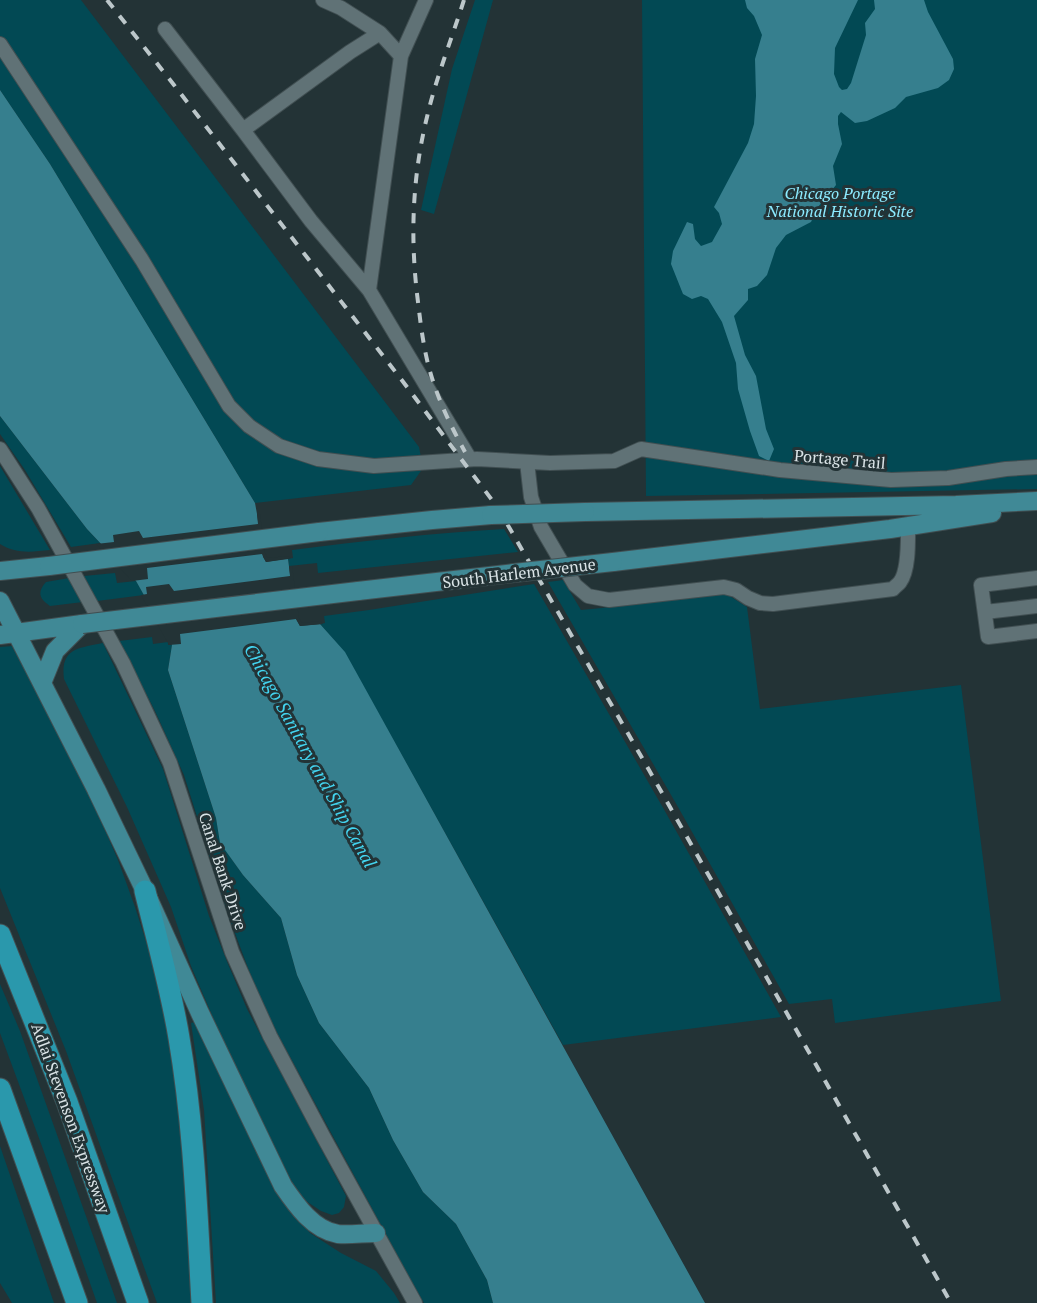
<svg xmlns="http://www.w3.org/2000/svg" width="1037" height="1303" viewBox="0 0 1037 1303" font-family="'PT Serif',serif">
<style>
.green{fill:#024954}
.water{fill:#367f8e}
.pier{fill:#233336}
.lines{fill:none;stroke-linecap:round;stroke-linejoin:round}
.minor-casing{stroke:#414f52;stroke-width:16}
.major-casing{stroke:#414f52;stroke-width:20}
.highway-casing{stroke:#414f52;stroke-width:23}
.minor{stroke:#607276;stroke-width:14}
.major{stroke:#408996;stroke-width:18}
.highway{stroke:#2a98ac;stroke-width:21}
.rail{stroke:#bcc7ca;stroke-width:4;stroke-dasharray:10 10;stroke-linecap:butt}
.major-bridge-casing{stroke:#414f52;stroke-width:20;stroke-linecap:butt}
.major-bridge{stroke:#408996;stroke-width:18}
.labels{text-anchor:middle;stroke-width:6;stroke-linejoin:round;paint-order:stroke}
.park-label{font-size:16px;font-style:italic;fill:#8cebff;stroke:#233336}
.street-label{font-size:16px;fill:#dae4e7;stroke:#233336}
.water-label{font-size:18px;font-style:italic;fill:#43d4ef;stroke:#233336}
</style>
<rect width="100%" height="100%" fill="#233336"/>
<!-- green -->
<path class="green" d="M0 0H81L419 447 423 468 411 485 255 503 50 164 0 90Z
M475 0H493L434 214 421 210 452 69Z
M642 0H1037V489L646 496Z
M0 416 87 529 100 543 71 547 25 470 0 434Z
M0 466 50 550C31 552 16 554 0 544Z
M504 529 518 552 318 573 317 563 289 566 288 559 293 558 292 550C362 541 433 533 504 529Z
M115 573 117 583 136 581 144 595 97 601 84 576Z
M69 578 83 602 50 606C39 599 37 592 46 582Z
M563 580 581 610 602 608 709 593H725L747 607 760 709 961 685 1001 1001 835 1023 832 999 789 1004 678 807 548 582Z
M534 584 662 806 781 1017 563 1045 345 653 320 624 325 623 324 616 369 610Z
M152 637 153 644 168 642V645H172L168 670 216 818 220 843 243 875 281 918 297 975 319 1023 369 1088 393 1140 423 1192 456 1224 487 1280 493 1303H424L415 1288 275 1029 251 976 226 909 184 775 155 711 119 641Z
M103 643 163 769 209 916 228 964 247 1009 346 1196 344 1207 339 1213 332 1215 321 1211 306 1201 289 1181 240 1081 191 966 171 907 127 807 64 679C60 648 79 648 103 643Z
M12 646 65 745 93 802 118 860 135 907 156 973 179 1086 194 1303H157L66 1051 0 888V647Z
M0 984 20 1031 117 1303H97L43 1149 0 1033Z
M199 1021 282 1194 310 1233 341 1253 376 1271 394 1293 400 1303H216L204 1110 191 1023Z
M0 1146 54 1303H12L0 1283Z"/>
<!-- water -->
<path class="water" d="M745 0H858L835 48 834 74 839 87 842 90 847 89 851 83 866 35 865 23 875 9 874 0H924L928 12 953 59 954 69 949 80 938 88 906 97 895 108 867 121 855 123 841 112 838 116V124L842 144 833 166 836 185 818 207 811 222 786 235 776 248 767 275 757 286 748 289V300L734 316 745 355 756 376 766 429 774 449 769 461 759 456 750 431 738 389 736 363 722 322 708 299 701 296 692 299 683 294 671 264 673 251 687 222 693 224 695 239 701 246 712 242 722 224 719 213 714 207 748 143 754 124 756 96 755 59 762 35 754 16 747 8Z
M0 90 50 164 255 503 257 514 263 557 266 562 288 559 296 619 300 626 320 624 345 652 705 1303H493L487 1280 456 1224 423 1192 393 1140 369 1088 319 1023 297 975 281 918 243 875 220 843 216 818 168 670 172 645 136 581 87 529 0 416Z"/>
<!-- pier -->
<path class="pier" d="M257 514H260L265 553 268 558 288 556 291 558 266 562 262 554 147 568 148 579 132 581 96 544 114 542 113 535 139 531 143 538 258 524Z
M289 566H292L299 618 302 623 320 621 323 624 300 626 296 619 180 634 181 644 169 645 141 595 147 594 146 587 169 584 174 591 290 576Z"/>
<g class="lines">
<!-- minor casing -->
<g class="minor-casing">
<path id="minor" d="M323 0 341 8 380 33
M165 29 243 130
M0 44 142 260 229 406 249 426 279 446 318 459 374 466 477 459 550 463 614 461 641 449 780 470 891 480 948 478 1006 469 1037 467
M401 56 426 0
M369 290 401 56 380 33 350 52 243 130 311 221 369 290 470 459
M0 449 38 508 123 663 170 763 232 952 270 1036 323 1136 415 1303
M527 462 531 497 541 527 575 585 588 596 609 600 724 587 736 590 748 598 760 603 773 604 893 589C895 586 898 585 900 582 909 570 908 541 908 526
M1037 578 981 585 988 637 1037 631
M985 612 1037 606"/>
</g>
<!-- major casing -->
<g class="major-casing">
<path id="major" d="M585 512 956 505 1037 501
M319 532 432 520 491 515
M613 562 890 529 992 513
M0 571 49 566
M358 591 514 573
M0 601 96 789 145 891 200 1013 283 1186C296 1205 313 1230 338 1234 350 1235 364 1233 376 1233
M0 635 82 624
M42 683 55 651 82 624"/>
</g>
<!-- highway casing -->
<g class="highway-casing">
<path id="highway" d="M145 891C157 940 171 989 179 1038 194 1126 197 1215 202 1303
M0 935 67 1102 138 1303
M0 1089 77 1303"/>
</g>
<!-- minor -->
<use href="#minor" class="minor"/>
<!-- major -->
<use href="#major" class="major"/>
<!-- highway -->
<use href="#highway" class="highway"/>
<!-- rail -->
<path class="rail" d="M107 0 174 85 404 383 498 508 649 770 951 1303
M464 0C452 38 436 78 427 117 412 178 410 240 418 302 421 327 424 353 432 378 440 404 452 428 465 452"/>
<!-- major-bridge casing -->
<g class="major-bridge-casing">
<path id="major-bridge" d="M491 515 585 512
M49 566 319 532
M514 573 613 562
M82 624 358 591"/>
</g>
<!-- major-bridge -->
<use href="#major-bridge" class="major-bridge"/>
</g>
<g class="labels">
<!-- park labels -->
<g class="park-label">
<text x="840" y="199">Chicago Portage<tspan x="840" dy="18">National Historic Site</tspan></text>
</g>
<!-- street labels -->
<g class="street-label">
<text transform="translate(840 459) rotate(5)" y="6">Portage Trail</text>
<text transform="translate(519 573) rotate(-7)" y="6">South Harlem Avenue</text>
<text transform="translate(223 871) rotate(72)" y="6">Canal Bank Drive</text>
<text transform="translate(71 1118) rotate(70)" y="6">Adlai Stevenson Expressway</text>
</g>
<!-- water labels -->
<g class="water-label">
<text transform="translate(310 756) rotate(61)" y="6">Chicago Sanitary and Ship Canal</text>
</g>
</g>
</svg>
